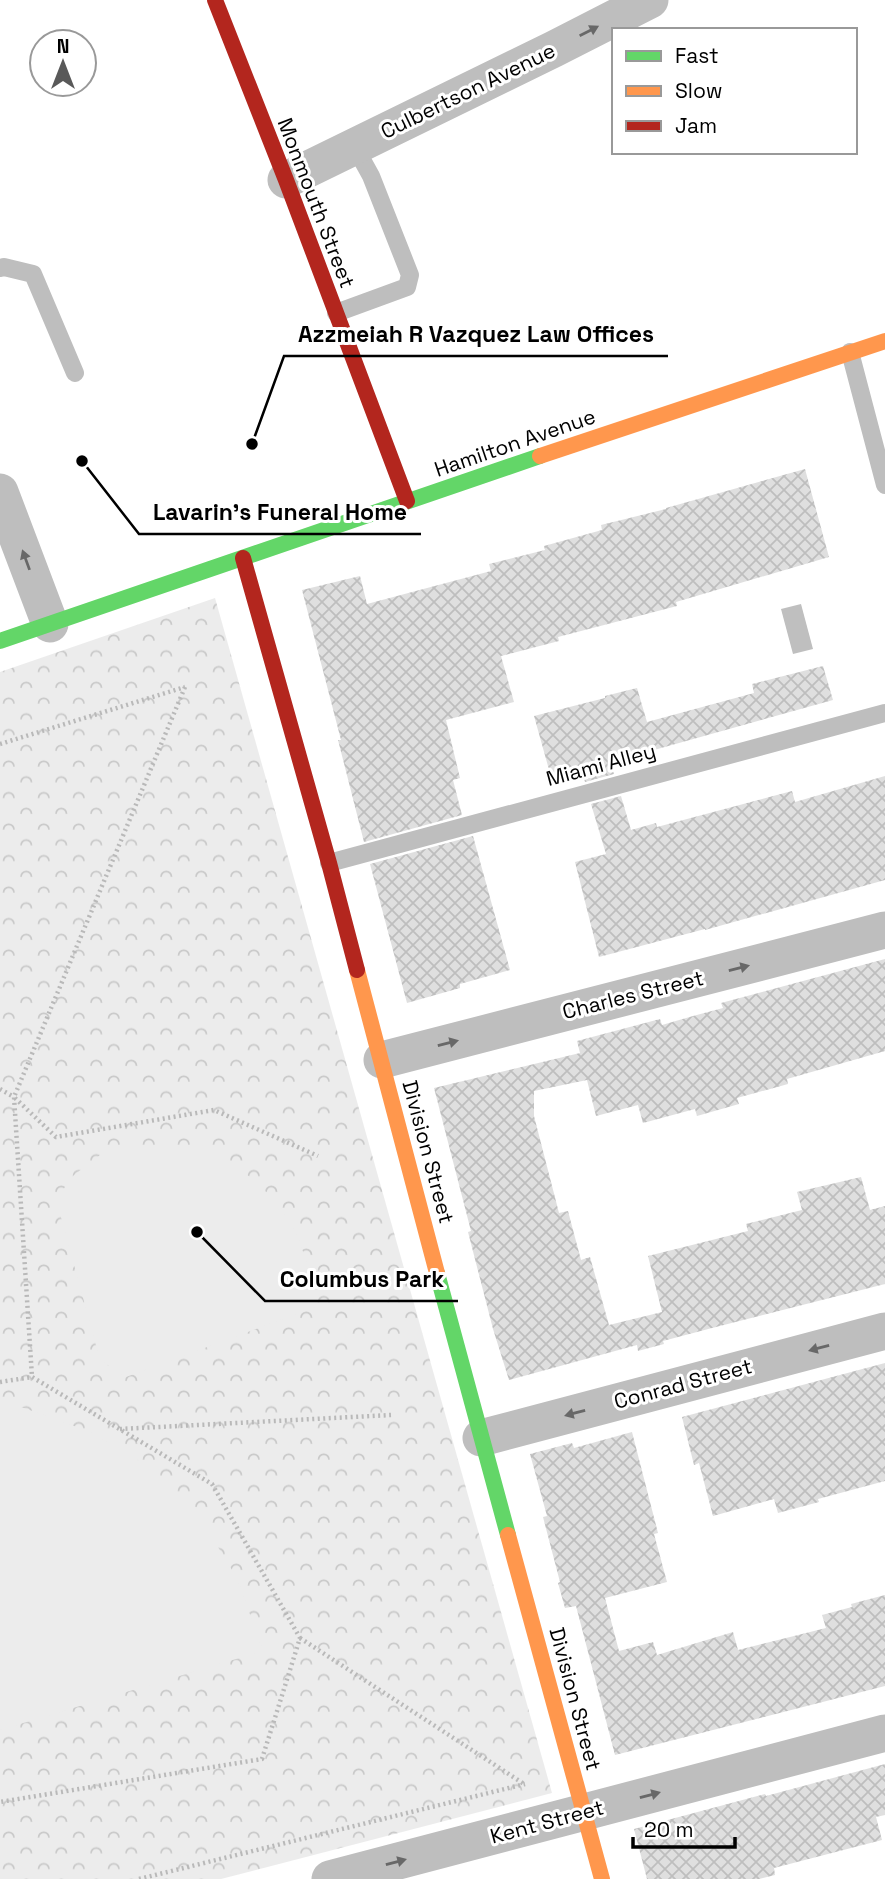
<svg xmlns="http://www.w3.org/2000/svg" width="885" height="1879" viewBox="0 0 885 1879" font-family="'Space Grotesk',sans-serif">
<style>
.park{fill:url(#park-crowns)}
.pitch{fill:#ececec}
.water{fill:#bfbfbf}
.building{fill:url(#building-cross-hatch)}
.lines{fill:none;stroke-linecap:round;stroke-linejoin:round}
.path{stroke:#b9b9b9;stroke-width:4.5;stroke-dasharray:2 3.5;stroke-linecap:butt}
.lane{stroke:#bebebe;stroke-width:18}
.street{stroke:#bebebe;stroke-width:37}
.fast{stroke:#63d668;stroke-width:16}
.slow{stroke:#ff974d;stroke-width:16}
.jam{stroke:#b3261e;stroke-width:16}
.oneway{fill:#686868}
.labels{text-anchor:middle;stroke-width:6;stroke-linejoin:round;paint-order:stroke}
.street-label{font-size:21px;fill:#000;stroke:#fff}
.leader{fill:none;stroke:#000;stroke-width:2.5}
.callout-dot{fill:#000;stroke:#fff;stroke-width:2.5}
.callout-label{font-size:23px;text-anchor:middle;font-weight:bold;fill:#000;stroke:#fff;stroke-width:6;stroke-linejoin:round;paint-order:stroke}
</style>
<defs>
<pattern id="park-crowns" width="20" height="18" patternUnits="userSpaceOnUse" patternTransform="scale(1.75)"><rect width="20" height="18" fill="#ececec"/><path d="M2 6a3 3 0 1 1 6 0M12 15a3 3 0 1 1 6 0" fill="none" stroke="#c9c9c9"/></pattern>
<pattern id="building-cross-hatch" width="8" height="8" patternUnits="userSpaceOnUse" patternTransform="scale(1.75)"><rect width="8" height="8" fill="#dfdfdf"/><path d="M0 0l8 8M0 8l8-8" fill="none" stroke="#bebebe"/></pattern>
</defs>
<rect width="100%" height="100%" fill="#fff"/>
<!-- park -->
<path class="park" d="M215 598 552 1793 221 1879H0V672Z"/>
<!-- pitch -->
<path class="pitch" d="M134 1146H182L222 1156 255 1181 280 1206 298 1237 310 1272 318 1306 126 1377 100 1360 56 1199 74 1175 100 1155Z
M0 1404 24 1408 91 1432 154 1470 205 1526 237 1578 263 1651 0 1730Z"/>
<!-- water -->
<path class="water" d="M801 604 813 649 793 654 781 609Z"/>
<!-- building -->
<path class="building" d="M805 469 829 557 676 602 677 606 558 637 559 641 501 656 514 702 446 720 460 778 453 780 462 815 364 842 338 740H341L302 590 360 576 367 604 491 571 489 564 545 550 544 546 602 530 601 525 666 509V508Z
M823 666 833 700 654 750 656 756 612 768 614 774 585 782 583 775 553 784 534 716 605 698V696L637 688 647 722 754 693 752 684Z
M885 776V880L705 930V929L599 957 575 862 606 854 591 804 621 796 631 830 656 823 657 827 792 791 795 802Z
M473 836 510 970 460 984V988L407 1003 370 864Z
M885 959V1051L787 1079 788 1084 737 1098 739 1104 697 1116 695 1109 643 1123 638 1105 596 1116 587 1080 534 1091V1116L559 1213 568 1211 581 1260 590 1257 609 1325 662 1312 648 1256 748 1231 746 1224 802 1210 797 1192 861 1177 870 1210 885 1206V1284L712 1328 663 1341 664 1344 638 1351 637 1345 509 1380 493 1329 468 1232 471 1231 434 1088 580 1053 577 1041 660 1019 662 1025 693 1016 723 1008 721 1003Z
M885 1363V1481L818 1499 819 1502 778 1513 774 1499 713 1516 699 1463 694 1465 682 1417Z
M632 1432 658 1533 654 1534 667 1582 605 1598 619 1651 653 1642 657 1655 733 1632 738 1650 826 1628 822 1615 852 1607 851 1604 885 1595V1686L615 1755 576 1606 565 1608 558 1583 560 1582 543 1517 547 1516 530 1454 572 1443 574 1448Z
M885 1764V1815L876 1817 882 1840 774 1868 775 1875 759 1879H647L634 1829 765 1794 766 1796Z"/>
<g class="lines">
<!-- path -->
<path class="path" d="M185 687 14 1097 56 1137 214 1110 318 1156
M0 744 185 687
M0 1089 14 1097 32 1377 212 1484 300 1638 262 1759 0 1802
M0 1382 32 1377
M120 1429 391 1415
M300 1638 524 1784
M139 1879 525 1784"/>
<!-- lane -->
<path class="lane" d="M0 268 4 267 33 274 75 373
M336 313 407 287 410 275 371 176 355 147
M850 352 885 485
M329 863 885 713"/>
<!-- street -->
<path class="street" d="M286 180 554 49 650 0
M0 492 50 624
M382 1060 885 930
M481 1438 885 1331
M330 1879 885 1733"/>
<!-- fast -->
<path class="fast" d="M0 641 540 456
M437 1273 508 1535"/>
<!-- slow -->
<path class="slow" d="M540 456 885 341
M357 970 437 1273
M508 1535 602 1879"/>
<!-- jam -->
<path class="jam" d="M215 0 286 180 407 501
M243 558 329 863 357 970"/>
</g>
<!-- one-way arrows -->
<defs><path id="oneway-solid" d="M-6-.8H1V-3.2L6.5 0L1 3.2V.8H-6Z" transform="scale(1.75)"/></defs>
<g class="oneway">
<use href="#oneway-solid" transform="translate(589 31) rotate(-27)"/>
<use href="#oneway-solid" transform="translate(26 560) rotate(-110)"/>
<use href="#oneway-solid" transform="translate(739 968) rotate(-14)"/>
<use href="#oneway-solid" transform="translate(448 1043) rotate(-14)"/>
<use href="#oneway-solid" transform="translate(819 1348) rotate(165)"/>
<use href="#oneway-solid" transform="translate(575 1413) rotate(165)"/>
<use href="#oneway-solid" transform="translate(650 1795) rotate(-15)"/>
<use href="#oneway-solid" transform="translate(396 1862) rotate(-15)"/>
</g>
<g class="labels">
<!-- street labels -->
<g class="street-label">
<text transform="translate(468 91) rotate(-26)" y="7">Culbertson Avenue</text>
<text transform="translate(316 203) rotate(69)" y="7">Monmouth Street</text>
<text transform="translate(515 443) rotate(-19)" y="7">Hamilton Avenue</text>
<text transform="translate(601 765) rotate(-15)" y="7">Miami Alley</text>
<text transform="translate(633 995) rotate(-14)" y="7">Charles Street</text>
<text transform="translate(428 1152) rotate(75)" y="7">Division Street</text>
<text transform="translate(683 1384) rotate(-15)" y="7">Conrad Street</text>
<text transform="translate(575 1699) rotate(75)" y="7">Division Street</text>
<text transform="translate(547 1822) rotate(-15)" y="7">Kent Street</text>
</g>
</g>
<!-- callouts -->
<path class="leader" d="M252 444L284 356H668M82 461L139 534H421M197 1232L265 1301H458"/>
<g class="callout-dot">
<circle cx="252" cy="444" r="7"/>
<circle cx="82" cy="461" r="7"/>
<circle cx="197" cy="1232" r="7"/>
</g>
<g class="callout-label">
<text x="476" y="342">Azzmeiah R Vazquez Law Offices</text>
<text x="280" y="520">Lavarin's Funeral Home</text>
<text x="362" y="1287">Columbus Park</text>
</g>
<!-- legend -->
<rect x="612" y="28" width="245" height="126" fill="#ffffff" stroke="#999999" stroke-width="2"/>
<rect x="626" y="51" width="35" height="10" fill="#63d668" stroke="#999999" stroke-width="2"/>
<text x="675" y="63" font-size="21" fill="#000000">Fast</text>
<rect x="626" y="86" width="35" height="10" fill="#ff974d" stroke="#999999" stroke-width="2"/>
<text x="675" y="98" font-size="21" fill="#000000">Slow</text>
<rect x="626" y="121" width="35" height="10" fill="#b3261e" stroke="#999999" stroke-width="2"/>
<text x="675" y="133" font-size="21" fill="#000000">Jam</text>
<!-- north arrow -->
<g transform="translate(63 63)"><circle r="33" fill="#ffffff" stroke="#999999" stroke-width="2"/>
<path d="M0-5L12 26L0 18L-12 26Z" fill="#595959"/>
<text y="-10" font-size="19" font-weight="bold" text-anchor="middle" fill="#000000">N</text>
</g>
<!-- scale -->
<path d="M633 1837v10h102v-10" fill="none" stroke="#000000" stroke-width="3.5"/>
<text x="644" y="1837" font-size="21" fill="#000000" stroke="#ffffff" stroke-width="5" paint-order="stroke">20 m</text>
</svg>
